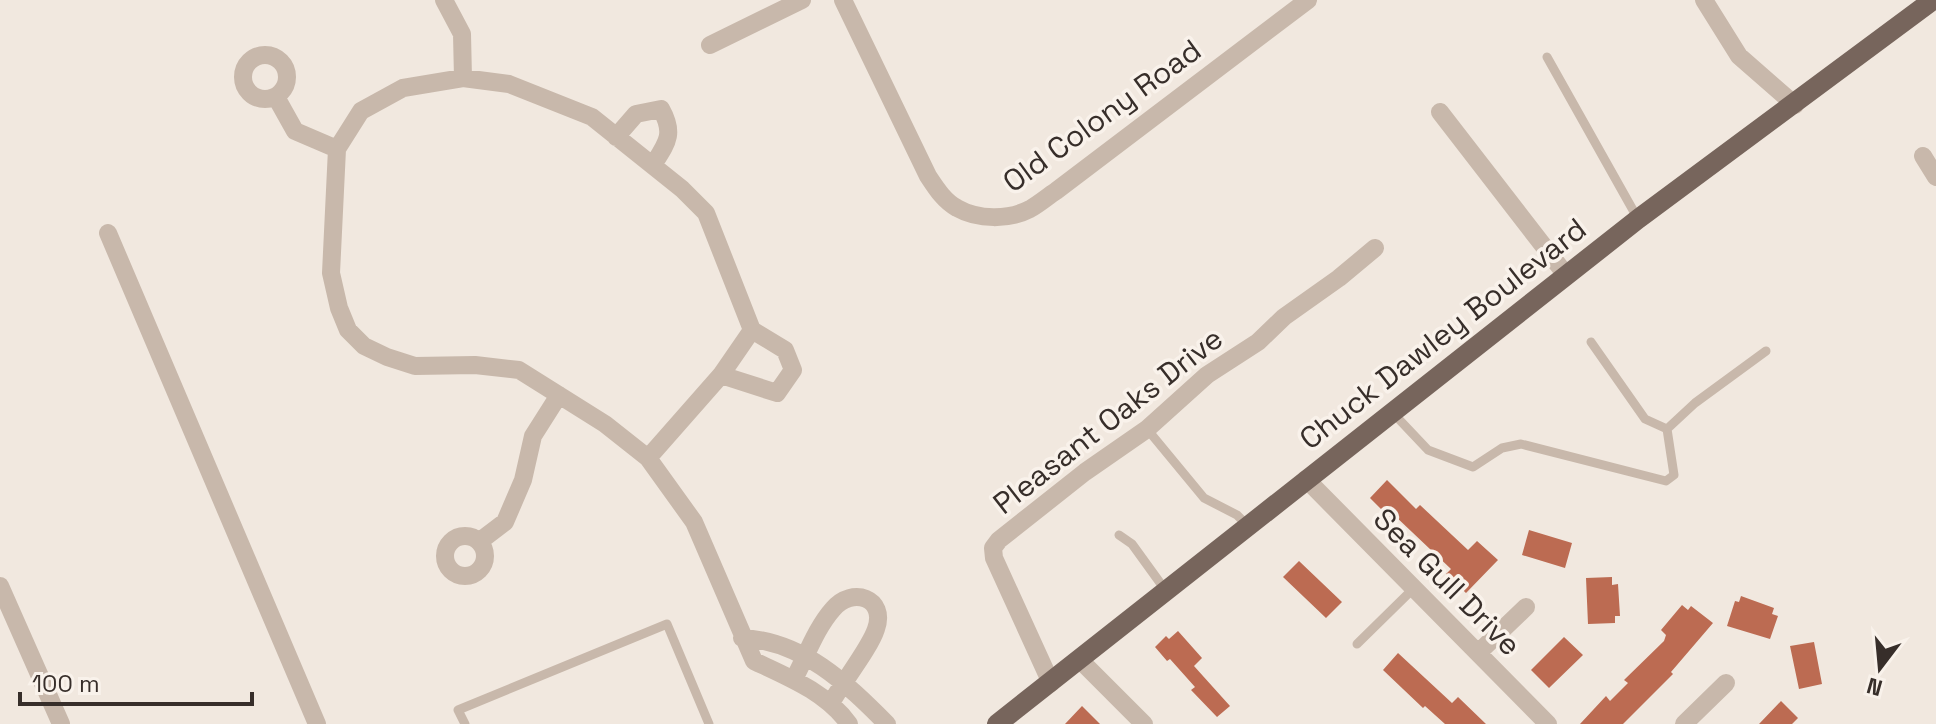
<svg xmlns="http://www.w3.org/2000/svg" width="1936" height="724" viewBox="0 0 1936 724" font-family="'Space Grotesk',sans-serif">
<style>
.building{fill:#bc6b52}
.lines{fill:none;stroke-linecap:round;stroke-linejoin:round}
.service{stroke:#c8b8ab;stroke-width:9}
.minor{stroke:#c8b8ab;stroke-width:18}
.primary{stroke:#77655c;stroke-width:20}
.labels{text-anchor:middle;stroke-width:7;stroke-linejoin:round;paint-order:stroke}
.street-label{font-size:30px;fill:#372e2a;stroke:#f9f2eb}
</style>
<rect width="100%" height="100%" fill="#f1e8df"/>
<!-- building -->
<path class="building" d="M1387 480 1416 509 1420 505 1468 550 1477 541 1498 560 1466 593 1446 574 1451 569 1393 514 1389 517 1370 498Z
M1529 530 1572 543 1565 568 1522 555Z
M1299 561 1342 602 1326 618 1283 577Z
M1612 577V585L1618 584 1620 616H1615V623L1588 624 1586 578Z
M1741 596 1774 608 1772 614 1778 616 1770 639 1727 626 1735 601 1739 602Z
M1682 605 1688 610 1691 606 1713 623 1671 672 1673 674 1623 724H1580L1606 696 1610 701 1628 683 1624 680 1664 641 1666 635 1661 630Z
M1178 631 1202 658 1194 666 1230 706 1217 717 1191 690 1195 687 1170 659 1167 661 1155 647 1166 636 1169 639Z
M1564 637 1583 655 1549 688 1531 670Z
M1814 642 1822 684 1799 689 1790 646Z
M1398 653 1452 703 1458 697 1486 724H1445L1425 706 1423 708 1383 670Z
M1781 701 1798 718 1792 724H1759Z
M1082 706 1100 724H1065Z"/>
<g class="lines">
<!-- service -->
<path class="service" d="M1547 57 1638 219
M1591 342 1645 419 1667 429
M1393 413 1428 450 1473 467 1502 448 1521 444 1666 481 1674 475 1667 429 1695 403 1766 351
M1147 429 1204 498 1237 515 1248 526
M1119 535 1132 544 1166 591
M1357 644 1413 589
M465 724 458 710 667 624 709 724"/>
<!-- minor -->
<path class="minor" d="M444 0 462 34 463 78
M843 0 928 176C936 188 944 201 957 208 978 220 1009 220 1030 209 1039 204 1047 197 1056 191L1308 0
M1704 0 1739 56 1795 105
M710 45 802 0
M243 77a22 22 0 1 1 44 0a22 22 0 1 1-44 0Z
M276 97 295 131 337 149
M1440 112 1566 275
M616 137 636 114 661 109C675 134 667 143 653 165
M1923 156 1936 177
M108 233 317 724
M721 375 777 393 793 370 785 350 752 330
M648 458 721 375 752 330 706 213 682 189 592 117 509 84 463 78 403 88 361 111 337 149 331 273 339 308 348 330 364 346 387 357 415 366 475 365 519 370 605 424 648 458 694 522 754 661C788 677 826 692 849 724
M1306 479 1548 724
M445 556a20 20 0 1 1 40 0a20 20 0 1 1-40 0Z
M480 541 505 522 523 480 533 436 559 395
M0 586 61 724
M742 638C803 641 846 683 887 724
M1478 653 1526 607
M1080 660 1144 724
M794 679C806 657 816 628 833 609 852 586 887 598 876 629 870 648 842 683 831 703
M1051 683 994 558 993 548 999 540 1085 472 1147 429 1207 375 1258 342 1284 317 1339 278 1375 248
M1684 724 1726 683"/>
<!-- primary -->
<path class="primary" d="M997 724 1638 219 1933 0"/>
</g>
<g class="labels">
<!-- street labels -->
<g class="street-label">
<text transform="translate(1102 116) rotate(-36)" y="10">Old Colony Road</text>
<text transform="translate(1443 334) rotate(-38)" y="10">Chuck Dawley Boulevard</text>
<text transform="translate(1108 421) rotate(-38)" y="10">Pleasant Oaks Drive</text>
<text transform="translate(1447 582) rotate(45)" y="10">Sea Gull Drive</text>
</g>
</g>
<!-- north arrow -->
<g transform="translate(1880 668) rotate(196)" stroke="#f9f2eb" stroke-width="6" paint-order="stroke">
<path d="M0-6L14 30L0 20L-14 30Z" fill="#372e2a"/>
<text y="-12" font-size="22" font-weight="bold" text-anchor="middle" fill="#372e2a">N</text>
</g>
<!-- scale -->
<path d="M20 692v12h232v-12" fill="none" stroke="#372e2a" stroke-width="4"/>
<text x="32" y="692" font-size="24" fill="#372e2a" stroke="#f9f2eb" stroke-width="6" paint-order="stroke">100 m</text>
</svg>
